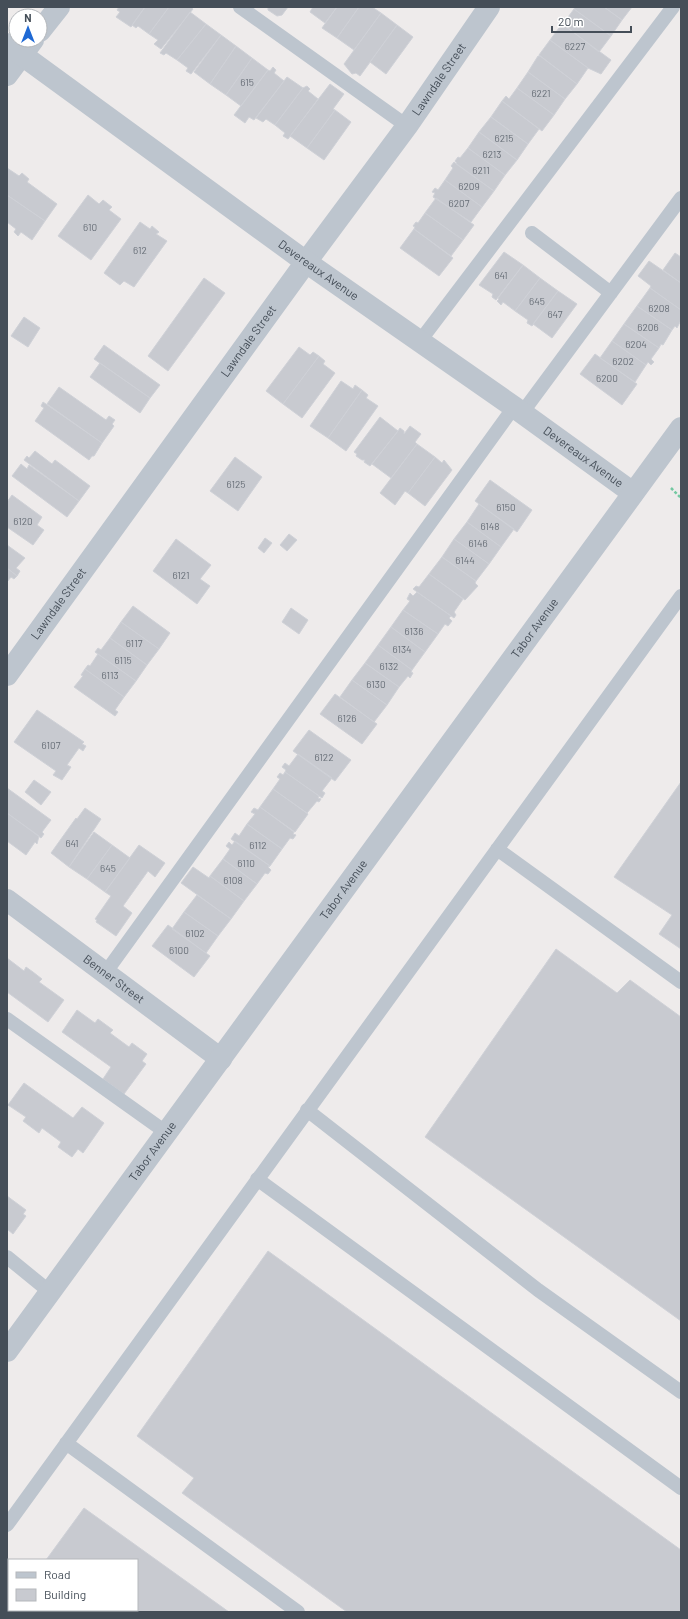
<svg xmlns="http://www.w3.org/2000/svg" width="688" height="1619" viewBox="0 0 688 1619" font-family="Barlow,sans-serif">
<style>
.building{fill:#c8cad0;stroke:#cfd1d7}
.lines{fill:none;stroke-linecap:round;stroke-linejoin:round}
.path{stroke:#73c8a1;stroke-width:2.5;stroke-dasharray:3 2;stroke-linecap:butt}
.service{stroke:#bdc5ce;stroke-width:14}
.minor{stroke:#bdc5ce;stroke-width:22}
.tertiary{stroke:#bdc5ce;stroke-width:22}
.labels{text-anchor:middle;stroke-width:3;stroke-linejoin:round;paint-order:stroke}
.number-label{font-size:10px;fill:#666d76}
.street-label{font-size:12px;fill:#454e58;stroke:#fff}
</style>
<rect width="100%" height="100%" fill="#eeebeb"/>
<!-- building -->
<path class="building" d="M119 7H145L131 27 116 17 120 12 117 10Z
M145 7H169L149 34 138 26 136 28 132 25Z
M169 7H191L193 9 161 49 154 44 158 40 149 34Z
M268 7H288L282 15 277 16 268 10Z
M313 7H337L325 23 310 12Z
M337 7H359L337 38 322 28Z
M359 7H372L381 13 354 50 337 38Z
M575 7H604L622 20 611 36 574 9Z
M604 7H632L622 20Z
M574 9 611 36 599 52 563 24Z
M190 12 206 24 177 60 166 53 164 55 160 53Z
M381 13 397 25 360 76 356 73 352 74 344 64Z
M206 24 221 35 191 74 186 71 188 68 177 60Z
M562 24 611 60 601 74 588 68 550 40Z
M397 25 413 37 386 74 370 62Z
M221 35 236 46 210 84 194 72Z
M550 40 588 68 577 84 539 55Z
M236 46 252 58 226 95 210 84Z
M538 56H540L577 84 565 99 528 72Z
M252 58 268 70 241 106 226 95Z
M273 67 276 70 274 73 284 81 254 120 249 117 245 123 234 115 268 70 270 71Z
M528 72 565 99 554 115 517 88Z
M287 77 303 88 275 125 266 119 263 122 256 118Z
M330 84 344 94 333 109 335 110 307 148 290 136Z
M307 86 310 89 308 91 318 99 288 139 283 136 285 133 275 125 303 88Z
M517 88 554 115 542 131 502 101 506 96 509 99Z
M502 101 539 129 528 144 491 117Z
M335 110 351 122 324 160 307 148Z
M491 117 528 144 517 160 479 132Z
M479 132 517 160 505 175 468 148Z
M468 148 505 175 494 191 456 164 457 163 455 161 458 157 460 158Z
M454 162 494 191 482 207 445 180 453 168 451 166Z
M7 168 19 176 22 173 29 179 27 182 57 204 45 221 7 195Z
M445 180 482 207 471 222 433 197 435 193 432 192 435 188 438 190Z
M7 195 45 221 32 240 21 232 18 236 14 232 16 229 7 222Z
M88 195 99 204 103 200 112 207 109 210 121 219 91 260 58 236Z
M436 198 474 225 463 240 425 213Z
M425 213 463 240 451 256 414 229 415 227 413 226 416 222 418 223Z
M140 222 150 229 152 226 159 232 156 234 167 241 134 287 124 281 120 285 104 273Z
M414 229 453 258 439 276 400 248Z
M504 252 523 265 496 300 492 297 493 294 479 285Z
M675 253 681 257V283L663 270Z
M649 261 681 283V310L650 288 651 286 638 276Z
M523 265 540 278 515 311 503 302 501 305 497 301 499 299 498 298Z
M204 278 225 293 168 371 148 356Z
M540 278 558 291 532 326 527 323 528 320 515 311Z
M650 288 681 310V320L677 328 675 326 672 330 637 306Z
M558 291 577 304 552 338 533 324Z
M637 306 672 330 663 345 661 344 659 348 624 324Z
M24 317 40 328 28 347 11 336Z
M624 324 659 348 651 359 654 362 651 365 648 362 646 365 612 341Z
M612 341 646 365 635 382 600 358Z
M104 345 160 385 150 398 94 359Z
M299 347 310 355 313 352 319 356 283 404 266 391Z
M595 354 637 384 622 405 580 374Z
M319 356 325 361 323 364 335 373 302 418 283 404Z
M100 363 150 398 140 413 90 377Z
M341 381 353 389 355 385 362 390 328 438 310 426Z
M59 387 106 420 109 416 115 420 112 424 114 426 102 443 47 404Z
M362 390 368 395 366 398 378 406 346 451 328 438Z
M43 402 102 443 94 456H92L89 460 35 421 44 408 41 406Z
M380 417 398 431 370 466 364 462 365 460H362L356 456 357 454 354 452Z
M410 426 421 434 415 442 417 444 391 478 372 464 398 431 400 428 404 431V434Z
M417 444 435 457 408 493 405 491 395 505 380 493Z
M35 451 52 464 55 460 90 486 79 501 24 460 27 456 29 458Z
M235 457 262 477 238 511 210 491Z
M435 457 442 463 444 460 452 470 425 506 408 493Z
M21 464 27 469 29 465 79 501 67 517 12 476Z
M490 480 532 510 517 532 475 501Z
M12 495 42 517 37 525 44 530 33 545 7 527V502Z
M479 504 514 529 501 547 467 522Z
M467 522 501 547 489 564 454 539Z
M289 534 297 540 287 551 280 545Z
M265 538 272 543 264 553 258 548Z
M176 539 211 565 200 579 210 586 197 604 153 571Z
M454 539 489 564 476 581 442 557Z
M7 545 25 558 16 568 20 571 17 576 7 568Z
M442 557 476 581 475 583 478 586 465 600 429 574Z
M7 568 17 576 14 579 11 577 7 582Z
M429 574 463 599 454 612 456 615 454 618 413 589 416 586 419 587Z
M417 592 451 616 449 618 452 621 448 626 445 624 438 634 403 610 410 601 407 599 410 593 413 596Z
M133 606 170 633 159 649 121 622Z
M291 608 308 620 299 634 282 622Z
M403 610 438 634 425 652 391 627Z
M121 622 159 649 147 665 110 638Z
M391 627 425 652 412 670 378 645Z
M110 638 147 665 136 681 95 652 98 648 101 650Z
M378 645 412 670 411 672 413 673 410 678 408 676 399 687 365 663Z
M98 654 136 681 124 697 85 669 88 665 90 666Z
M365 663 399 687 387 705 352 680Z
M85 669 124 697 115 710 118 712 115 716 74 687 83 676 81 675Z
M352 680 387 705 374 722 340 697Z
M335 694 377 724 362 744 320 714Z
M37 710 84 742 82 744 86 746 83 751 79 748 67 765 71 767 62 780 53 775 56 771 14 742Z
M309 730 351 760 335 781 293 751Z
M298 754 332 778 322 791 325 793 322 798 285 772 286 770 282 767 285 763 289 766Z
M285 772 319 796 318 798 321 799 319 802 317 801 307 813 273 789 280 779 277 777 280 773 283 775Z
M34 780 51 792 41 805 25 792Z
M681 782V949L659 934 672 915 614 877Z
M7 788 51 820 42 832 44 834 41 838 7 813Z
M273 789 308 814 295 832 260 807Z
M260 807 294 832 293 834 296 835 293 839 290 838 282 849 247 824 255 814 251 812 254 808 258 810Z
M85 808 101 819 69 867 51 853 76 818 77 819Z
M7 813 39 836 37 844 35 842 26 855 7 841Z
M247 824 282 849 270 866 231 839 235 833 239 836Z
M94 832 112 845 87 879 69 867Z
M235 841 270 866 268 867 271 870 268 874 265 873 257 884 223 859 230 849 226 846 229 842 232 845Z
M112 845 130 858 105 892 87 879Z
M139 845 165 863 155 877 148 871 123 906 132 913 116 936 96 922 97 920 95 919 111 896 105 892Z
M223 859 257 884 244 901 210 876Z
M193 867 209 878 210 876 244 901 231 919 181 883Z
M197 895 231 919 218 936 184 912Z
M184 912 218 936 206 953 172 929Z
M168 925 210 956 194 977 152 946Z
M556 949 617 993 630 980 681 1017V1321L425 1137Z
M7 958 24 971 26 967 33 972 42 979 39 982 64 1000 48 1022 7 992Z
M77 1010 95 1023 98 1019 113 1030 110 1033 129 1047 132 1043 147 1054 142 1061 146 1064 124 1094 103 1079 111 1067 62 1032Z
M24 1083 73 1118 82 1107 104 1123 83 1153 78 1149 72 1157 58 1147 61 1142 42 1128 39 1133 23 1121 26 1117 8 1105Z
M7 1196 26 1210 23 1214 26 1216 13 1234 7 1229Z
M268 1251 681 1550V1612H347L182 1493 194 1478 137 1436Z
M84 1508 229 1612H8L10 1610H137V1560H46Z"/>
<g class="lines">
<!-- path -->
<path class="path" d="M671 488 681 498"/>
<!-- service -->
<path class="service" d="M240 7 407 126
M532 233 611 293
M420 341 673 7
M522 413 681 198
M497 849 681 982
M106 972 514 407
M7 1019 167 1133
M307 1110 538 1290 681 1392
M257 1179 681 1488
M7 1257 50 1292
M66 1443 298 1612
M7 1525 681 596"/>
<!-- minor -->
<g class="minor">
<path d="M40 31 59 7"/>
<path d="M7 75 33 40"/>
<path id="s1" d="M7 675 306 262 407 126 489 7"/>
<path id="s2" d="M7 900 221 1059"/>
</g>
<!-- tertiary -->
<g class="tertiary">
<path id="s3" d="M7 44 306 262 514 407 633 493"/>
<path id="s4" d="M7 1351 681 428"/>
</g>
</g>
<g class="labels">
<!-- number labels -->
<g class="number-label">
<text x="575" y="50">6227</text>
<text x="247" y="86">615</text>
<text x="541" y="97">6221</text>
<text x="504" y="142">6215</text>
<text x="492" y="158">6213</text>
<text x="481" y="174">6211</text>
<text x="469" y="190">6209</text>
<text x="459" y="207">6207</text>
<text x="90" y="231">610</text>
<text x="140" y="254">612</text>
<text x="501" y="279">641</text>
<text x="537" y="305">645</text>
<text x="659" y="312">6208</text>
<text x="555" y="318">647</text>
<text x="648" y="331">6206</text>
<text x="636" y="348">6204</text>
<text x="623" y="365">6202</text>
<text x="607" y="382">6200</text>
<text x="236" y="488">6125</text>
<text x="506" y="511">6150</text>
<text x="23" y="525">6120</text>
<text x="490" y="530">6148</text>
<text x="478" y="547">6146</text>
<text x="465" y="564">6144</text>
<text x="181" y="579">6121</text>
<text x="414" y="635">6136</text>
<text x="134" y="647">6117</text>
<text x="402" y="653">6134</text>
<text x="123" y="664">6115</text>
<text x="389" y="670">6132</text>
<text x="110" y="679">6113</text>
<text x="376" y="688">6130</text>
<text x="347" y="722">6126</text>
<text x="51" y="749">6107</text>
<text x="324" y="761">6122</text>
<text x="72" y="847">641</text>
<text x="258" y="849">6112</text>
<text x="246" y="867">6110</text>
<text x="108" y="872">645</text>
<text x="233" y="884">6108</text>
<text x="195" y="937">6102</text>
<text x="179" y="954">6100</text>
</g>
<!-- street labels -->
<g class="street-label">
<text dy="4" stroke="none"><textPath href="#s1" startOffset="736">Lawndale Street</textPath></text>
<text dy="4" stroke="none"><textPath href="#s3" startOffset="385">Devereaux Avenue</textPath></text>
<text dy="4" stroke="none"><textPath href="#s1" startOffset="412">Lawndale Street</textPath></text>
<text dy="4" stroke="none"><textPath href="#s3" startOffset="709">Devereaux Avenue</textPath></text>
<text dy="4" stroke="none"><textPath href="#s1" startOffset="88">Lawndale Street</textPath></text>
<text dy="4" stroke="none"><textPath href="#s4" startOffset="895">Tabor Avenue</textPath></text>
<text dy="4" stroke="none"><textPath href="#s4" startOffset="571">Tabor Avenue</textPath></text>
<text dy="4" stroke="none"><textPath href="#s2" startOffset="133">Benner Street</textPath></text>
<text dy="4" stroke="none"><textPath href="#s4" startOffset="247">Tabor Avenue</textPath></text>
</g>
</g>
<!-- border -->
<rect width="688" height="1619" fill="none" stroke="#454e58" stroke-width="16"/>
<!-- legend -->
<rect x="8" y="1559" width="130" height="52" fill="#ffffff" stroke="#b5b8bc"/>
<rect x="16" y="1572" width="20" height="6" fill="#bdc5ce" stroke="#b5b8bc"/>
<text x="44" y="1579" font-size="12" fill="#454e58">Road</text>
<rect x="16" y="1589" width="20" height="12" fill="#c8cad0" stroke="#b5b8bc"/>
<text x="44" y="1599" font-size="12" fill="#454e58">Building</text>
<!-- north arrow -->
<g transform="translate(28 28)"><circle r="19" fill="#ffffff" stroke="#b5b8bc"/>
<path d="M0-3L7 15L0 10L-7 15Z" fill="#1f69d4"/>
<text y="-6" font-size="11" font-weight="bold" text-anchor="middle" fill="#454e58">N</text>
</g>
<!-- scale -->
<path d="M552 26v6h79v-6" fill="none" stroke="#454e58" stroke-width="2"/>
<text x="558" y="26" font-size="12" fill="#454e58" stroke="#ffffff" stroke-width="3" paint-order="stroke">20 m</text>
</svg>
